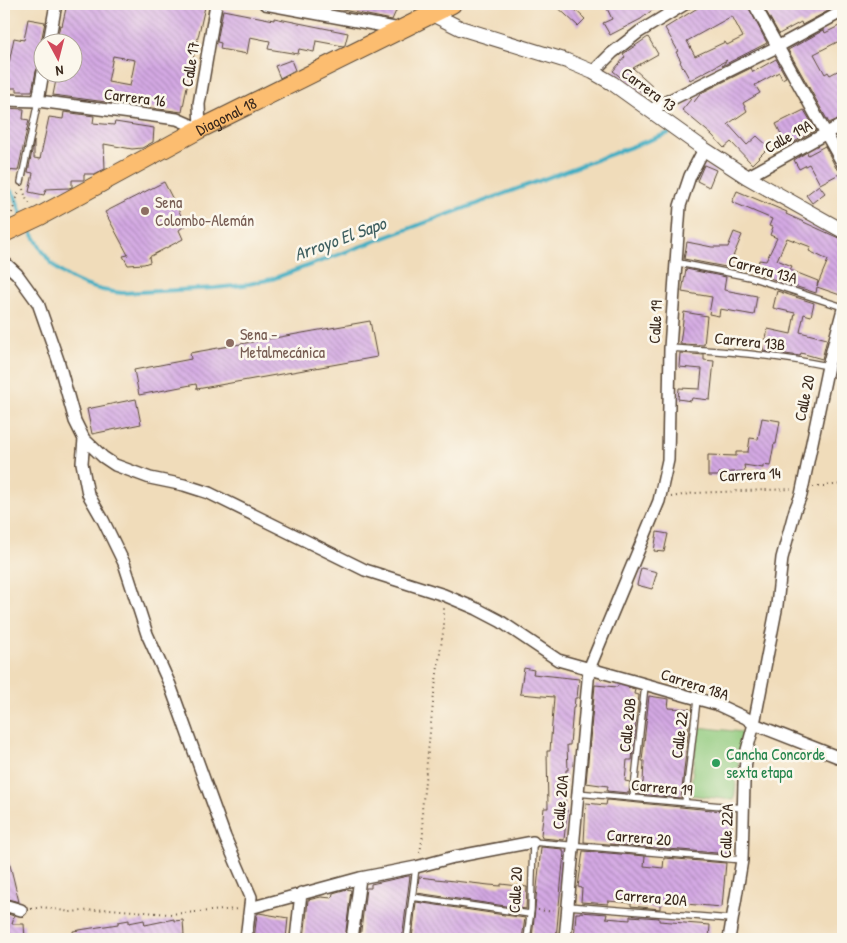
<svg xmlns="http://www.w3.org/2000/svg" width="847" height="943" viewBox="0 0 847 943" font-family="'Patrick Hand',sans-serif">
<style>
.pitch{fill:#92cb7f;stroke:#667a4e}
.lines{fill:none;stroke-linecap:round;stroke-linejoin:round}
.stream{stroke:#43aec2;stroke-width:4}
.building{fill:url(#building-back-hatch);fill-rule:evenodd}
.service-casing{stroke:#564535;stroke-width:8}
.minor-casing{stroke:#564535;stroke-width:14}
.tertiary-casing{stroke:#564535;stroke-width:16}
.primary-casing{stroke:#564535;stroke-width:20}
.path{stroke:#564535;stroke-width:2;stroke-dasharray:1 4;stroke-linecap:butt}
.service{stroke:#fff;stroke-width:5.5}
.minor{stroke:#fff;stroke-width:11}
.tertiary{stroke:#fff;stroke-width:14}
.primary{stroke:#fcbd6f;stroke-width:18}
.education-dot{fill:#8d6e63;stroke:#fbf7ec;stroke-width:2}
.leisure-dot{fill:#2e9e5b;stroke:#fbf7ec;stroke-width:2}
.labels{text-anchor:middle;stroke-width:5;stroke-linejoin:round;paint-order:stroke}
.street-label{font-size:16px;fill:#3b2a1e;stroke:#fbf7ec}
.education-label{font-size:16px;fill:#785e54;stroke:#fbf7ec;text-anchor:start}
.leisure-label{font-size:16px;fill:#27864d;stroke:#fbf7ec;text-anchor:start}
.water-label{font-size:18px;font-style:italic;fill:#3e5f60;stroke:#fbf7ec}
</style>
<defs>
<pattern id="building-back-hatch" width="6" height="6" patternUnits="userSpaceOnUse" patternTransform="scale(1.25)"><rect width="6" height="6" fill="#d4a9e4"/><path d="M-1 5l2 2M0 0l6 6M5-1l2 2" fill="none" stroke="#ad8ab8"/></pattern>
</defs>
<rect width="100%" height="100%" fill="#fbf7ec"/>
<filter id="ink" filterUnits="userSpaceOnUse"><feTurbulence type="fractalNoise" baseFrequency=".02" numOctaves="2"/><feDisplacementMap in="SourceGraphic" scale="10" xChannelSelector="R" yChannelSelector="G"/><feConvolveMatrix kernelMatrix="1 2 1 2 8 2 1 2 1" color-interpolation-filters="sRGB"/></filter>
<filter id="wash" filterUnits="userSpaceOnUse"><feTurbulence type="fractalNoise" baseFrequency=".0096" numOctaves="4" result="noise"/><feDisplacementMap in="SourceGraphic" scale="20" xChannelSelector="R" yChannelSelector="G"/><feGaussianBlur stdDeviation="1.12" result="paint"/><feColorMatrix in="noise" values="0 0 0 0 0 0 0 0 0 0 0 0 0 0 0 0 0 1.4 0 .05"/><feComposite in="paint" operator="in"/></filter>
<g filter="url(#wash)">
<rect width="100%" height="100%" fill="#f0dcba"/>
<!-- pitch -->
<path class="pitch" d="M698 727 742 732 734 800 690 795Z"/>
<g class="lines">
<!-- stream -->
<path class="stream" d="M4 183 15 196 23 219
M30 230C37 241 43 253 51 263 68 282 97 291 122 293L215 288 244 285 272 279 669 133"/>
</g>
<g id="blocks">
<!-- building -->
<path class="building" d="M67 4H187L205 7 192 63H194L191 81H188L182 112 53 95 56 80 49 79 50 72H72V42H59L60 40H57L60 25 62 26ZM113 56 135 60 130 86 108 82Z
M333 4H399L392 20 333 8Z
M554 4H569L585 19 578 26Z
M605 4H665L651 11 641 19 610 35 603 23 612 19Z
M704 4H747L767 43 722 66 727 60 690 80 680 62 681 61 676 52 678 51 665 28ZM732 16 743 37 727 45 725 42 695 56 687 41Z
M762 4H841L802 25 801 22 779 34Z
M223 10 274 20V18L348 33 345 45 343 46 316 41 314 52 299 49 298 54 268 49 270 41 250 37 247 54 220 49 221 43 217 42Z
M28 19 45 22 39 52V66L36 71 32 91H17V88H4V63H9L14 38 24 40Z
M843 24V39L814 54 825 74 828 72 830 75 843 68V117L829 123 788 50 824 30 825 33Z
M648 37 658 54 633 68 653 86 645 95 624 77 623 79 613 71 625 57 623 54Z
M776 59 786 77 782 79 779 72 755 85 760 93 743 103 747 111 728 124 747 145 757 136 769 147 752 164 731 142 724 148 712 135 682 110 691 99 694 102 701 93 751 68 753 72Z
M291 60 295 70 280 78 275 66Z
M4 108 24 109 23 119 29 120 18 171 4 170Z
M804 110 816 130 787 146 776 124Z
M64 112 94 116 93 123 114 125 115 122 154 128 153 142 142 148 132 149 104 144 105 169 94 174H84V180H72V187L69 188 46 189 44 195 29 192 33 173 28 172 34 141V158L40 159 49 117 63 119Z
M825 146 836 168 843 172 820 184 809 164 799 169 794 160 807 152 808 155Z
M704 165 716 170 709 187 697 181Z
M164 182 186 225 179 230 183 239 149 257 150 262 144 264 128 265 123 256 128 255 105 212Z
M819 185 825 193 812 203 806 195Z
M737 191 787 212 786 214 843 240V286L840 295 817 287 816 293 757 274 759 260 766 261 777 238 770 235 773 227 769 226 772 219 732 202ZM787 238 811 247 809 251 828 260 817 286 818 281 790 270 792 266 777 260Z
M734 232 742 235 732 259 731 268 684 259 687 242 712 247H728Z
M686 269 726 277 724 290 757 296 754 315 720 309 719 316 709 314 712 297 682 292Z
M777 291 814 303 811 316 804 314 800 332 827 339 822 359 801 353 800 356 763 351 768 329 791 334 795 313 773 308Z
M684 312 707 316 704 345 680 344Z
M370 321 377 357 197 389 196 384 139 395 134 370 191 359 190 353Z
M841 346H843V380L833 377Z
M680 353 704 355V360L714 361 710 400 692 398 691 401 678 399 679 388 700 389 702 369 679 367Z
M136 399 141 424 92 434 87 409Z
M762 418 780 421 776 444H774L770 466 763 465V468L744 465 745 471 719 473V476H708V455L736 456V452H748L750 438 758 439Z
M657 532 668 534 664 552 654 551Z
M641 568 657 572 652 589 637 585Z
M524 668 534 670 533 674 579 679 577 698H575L574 708H573L570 745H567L568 770H566L565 810H567L564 840 542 838 541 835 544 808H548L547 751H550L554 697 520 694Z
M595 685 617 687 618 685 623 686 635 689 634 694 639 695 632 760H627L625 781 630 782 629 793 607 791 608 786 586 783Z
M649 696 669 699 668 708 690 709 689 725 681 798 638 794 639 783H643L644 761H642Z
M607 800 733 812 729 854 584 842 586 803 606 805Z
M541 847 563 849V852H564L556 939H532Z
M583 851 645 856 644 866 663 868 664 858 726 863 722 907 660 902V909L631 906V903L608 901V904L581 902 582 888 578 887Z
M7 853 14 881 19 902 4 898V854Z
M408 876H410L402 939H360L366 888H371V884Z
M419 877 489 885 501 886V884L527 887 526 909 417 893Z
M347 889 351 890 345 939H304L308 900 321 897 332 898 333 893Z
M416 902 525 918 522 939H412Z
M580 912 607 914 606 918 630 920V916L659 918V921L710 925 709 939H574L576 913H580Z
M5 913 14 916 12 924H24L25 939H4Z
M259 913 288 918 286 939H254L257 914Z
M174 919V921L183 920 184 935 152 939H74L73 931 118 924V922L129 920V923L144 920 145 925Z"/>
</g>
</g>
<g filter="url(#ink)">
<use href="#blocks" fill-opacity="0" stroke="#564535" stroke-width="1"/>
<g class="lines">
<!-- service casing -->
<g class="service-casing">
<path id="service" d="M21 182 38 101
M674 262 750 277 843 307
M670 348C723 351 775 355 828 366
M577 793 744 808
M633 798 645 685
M685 803 697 700
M412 897 530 914
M568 906 731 919
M407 939 416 867
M527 939 531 910 533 842 742 860"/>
</g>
<!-- minor casing -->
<g class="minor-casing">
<path id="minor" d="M265 4 400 29
M422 4 432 14
M754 4 843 164
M49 42 56 4
M593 72 612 53 639 32 685 4
M4 100 38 101 177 119 200 129 199 104 216 4
M38 101 43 72
M650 110 777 47 843 11
M747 177 843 124
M4 262 17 274 38 303 58 360 75 421 84 439 103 457 115 465 150 478 184 485 209 493 365 570 444 595 477 609 500 621 558 660 716 704 746 718 754 724 843 759
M84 439 82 463 88 494 103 520 124 563 147 634 170 685 225 837 251 897 246 939
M4 905 21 910
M250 908 360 878 416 867 454 857 533 842
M296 939 301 893
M352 939 360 878
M565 939 589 669 659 501 668 460 670 348 680 206 690 176 704 149
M729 939 742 860 744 782 747 750 754 724 777 605 782 558 795 510 801 495 828 366 843 309"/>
</g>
<!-- tertiary casing -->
<g class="tertiary-casing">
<path id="tertiary" d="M432 14 460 28 567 61 593 72 612 83 704 149 747 177 843 231"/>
</g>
<!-- primary casing -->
<g class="primary-casing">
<g id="primary">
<path id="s1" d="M4 233 40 216 200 129 452 4"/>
</g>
</g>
<!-- path -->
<path class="path" d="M23 189 27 201 31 205
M12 213 19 191
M813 487 843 484
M671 497 695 493 791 489
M420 853 423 834 422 810 434 694 444 626V607
M31 909 43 907 70 912 109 909 169 914 238 909
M538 910 556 912"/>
<!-- service -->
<use href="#service" class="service"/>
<!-- minor -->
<use href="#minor" class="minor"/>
<!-- tertiary -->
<use href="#tertiary" class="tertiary"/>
<!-- primary -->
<use href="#primary" class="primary"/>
</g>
</g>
<!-- markers -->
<g class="education-dot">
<circle cx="145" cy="211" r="5"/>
<circle cx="230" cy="343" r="5"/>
</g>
<circle class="leisure-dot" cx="716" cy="763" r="5"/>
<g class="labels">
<!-- street labels -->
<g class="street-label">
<text transform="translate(190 64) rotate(-81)" y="6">Calle 17</text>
<text transform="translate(649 89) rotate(36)" y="6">Carrera 13</text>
<text transform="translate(135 97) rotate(7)" y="6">Carrera 16</text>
<text dy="6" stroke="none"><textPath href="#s1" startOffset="251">Diagonal 18</textPath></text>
<text transform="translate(788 136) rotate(-29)" y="6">Calle 19A</text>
<text transform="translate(763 269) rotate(15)" y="6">Carrera 13A</text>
<text transform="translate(655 322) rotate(-87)" y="6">Calle 19</text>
<text transform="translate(750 341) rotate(6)" y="6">Carrera 13B</text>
<text transform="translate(804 398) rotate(-78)" y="6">Calle 20</text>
<text transform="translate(750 474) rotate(-3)" y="6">Carrera 14</text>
<text transform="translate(695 684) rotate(18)" y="6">Carrera 18A</text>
<text transform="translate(627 725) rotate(-84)" y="6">Calle 20B</text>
<text transform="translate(679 735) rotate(-83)" y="6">Calle 22</text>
<text transform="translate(662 787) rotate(5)" y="6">Carrera 19</text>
<text transform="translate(560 802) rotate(-85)" y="6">Calle 20A</text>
<text transform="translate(726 831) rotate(-88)" y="6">Calle 22A</text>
<text transform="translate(639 837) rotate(5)" y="6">Carrera 20</text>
<text transform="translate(515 890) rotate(-87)" y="6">Calle 20</text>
<text transform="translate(651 897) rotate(5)" y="6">Carrera 20A</text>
</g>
<!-- education labels -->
<g class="education-label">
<text x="155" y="208">Sena<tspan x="155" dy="18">Colombo-Alemán</tspan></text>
<text x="240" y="340">Sena -<tspan x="240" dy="18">Metalmecánica</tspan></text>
</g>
<!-- leisure labels -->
<g class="leisure-label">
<text x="726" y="760">Cancha Concorde<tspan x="726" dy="18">sexta etapa</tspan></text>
</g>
<!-- water labels -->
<g class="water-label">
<text transform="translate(340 239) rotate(-20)" y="6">Arroyo El Sapo</text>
</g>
</g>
<!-- margin -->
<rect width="847" height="943" fill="none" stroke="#fbf7ec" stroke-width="20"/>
<!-- north arrow -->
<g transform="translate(58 58) rotate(173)"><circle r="24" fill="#fbf7ec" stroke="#aea59a"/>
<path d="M0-4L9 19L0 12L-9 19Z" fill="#d1495b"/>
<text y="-8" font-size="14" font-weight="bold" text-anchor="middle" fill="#3b2a1e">N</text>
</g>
</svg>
